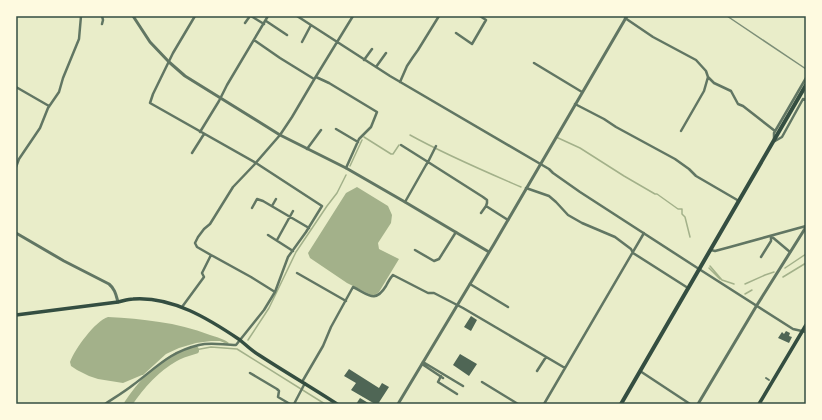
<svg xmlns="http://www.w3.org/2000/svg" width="822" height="420" viewBox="0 0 822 420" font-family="Jost,sans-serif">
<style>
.water{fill:#a3b18a}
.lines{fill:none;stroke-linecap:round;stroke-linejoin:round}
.stream{stroke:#a3b18a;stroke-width:1.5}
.river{stroke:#a3b18a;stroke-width:8}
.building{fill:#4f6655}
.pedestrian{stroke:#617663;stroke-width:2}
.minor{stroke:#617663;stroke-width:2.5}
.tertiary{stroke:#617663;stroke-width:3}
.secondary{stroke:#344e41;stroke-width:3.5}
.primary{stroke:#344e41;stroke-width:4}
.rail{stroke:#7c8e77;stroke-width:1.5}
.neatline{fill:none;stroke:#344e41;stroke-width:1.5}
</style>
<rect width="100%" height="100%" fill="#e9edc9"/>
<!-- water -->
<path class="water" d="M357 187 388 206 392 215 391 223 378 243 379 249 399 259 379 292 375 295H371L347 283 310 258 308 253 346 193Z
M108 317C143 319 176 322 210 335 216 337 224 339 229 343L227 344 220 341H211L196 343 179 348 166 354 143 375H142L123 383 98 379 89 376 77 370 71 366 70 362C75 349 95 321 108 317Z"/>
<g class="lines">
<!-- stream -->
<path class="stream" d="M410 135C446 155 484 171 521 187
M364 137 391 154H393L399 145
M556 137 580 148 624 176 655 194H657L678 209H682V214L685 217 690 237
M350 166 362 140
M710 266 722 280 734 284
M709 268 720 279
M785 268 806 254
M783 277 806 263
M745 284 765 275 774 272
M745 294 752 290
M248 340 269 308 296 252 327 206 337 193 346 175
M195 350 211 347 237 349 325 404"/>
<!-- river -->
<path class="river" d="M128 404C140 386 155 369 174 358 181 354 188 352 195 350"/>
</g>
<!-- building -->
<path class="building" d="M471 316 477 320 471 331 464 327Z
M786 331 790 333 789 336 792 337 789 343 778 338 782 332 784 334Z
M460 354 477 364 469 376 453 365Z
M349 369 379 388 382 383 389 387 378 404H375L351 390 356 383 344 376Z
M360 398 370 404H356Z"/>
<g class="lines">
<!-- pedestrian -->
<path class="pedestrian" d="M766 378 769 380"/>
<!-- minor -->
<path class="minor" d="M102 16 103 20 102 24
M251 16 264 24
M297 16 390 76 549 169 553 173 580 192 699 269 793 329 806 332
M625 18 653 37 696 60 706 71 708 77 714 83 731 91 738 104 743 106 775 131
M266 21 287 35
M245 23 250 16
M456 33 472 44 486 20 480 16
M254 40 280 58 314 79
M302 42 311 25
M364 60 372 49
M534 63 582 92
M376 67 386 53
M316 77 329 83 377 112 371 127 359 139 346 168
M400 82 407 66 413 57 418 50 439 16
M16 87 49 106
M575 104 604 119 616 127 675 159 689 169 696 176 739 201
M336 129 358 142
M681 131 704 91 708 77
M200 132 219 101 227 85 268 16
M774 139V133L806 78
M775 141 782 137 803 99 806 100
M401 145 428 162 436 146
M307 149 321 130
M192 153 204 134
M16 167 19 159 40 128 48 108 59 92 63 78 79 39 81 16
M526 188 549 196 556 202 568 215 582 223 615 237 631 249 633 253 688 288
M405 202 426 165 428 162 483 197 487 200V203L486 206 508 220
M272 206 276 199
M252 208 257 199 263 201 309 228
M481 213 486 206
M268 235 293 251
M277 240 293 211
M415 250 434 261 439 259 456 232
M711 250 715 251 730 247 806 226
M211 255 251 277 275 292
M761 257 771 241V236L790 252
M297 273 346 301
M470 284 508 307
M182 307 204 277 202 273 211 255 197 247 195 243 198 237 204 229 210 224 233 187 254 165 280 135 292 117 315 78 353 16
M423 362 463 386
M422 364 443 378
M537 371 546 357
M640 371 690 404
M250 373 277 389 279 391 278 397 290 404
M441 376 438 382 457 394
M302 382 323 346 331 327 353 287C368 294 375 304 386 286 388 282 390 278 393 275L428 293H434L463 308 565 368
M482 382 518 404
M105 404C114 398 124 392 133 385 156 368 169 352 199 345 211 342 223 345 236 345L264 310 275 292 288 257 306 232 322 206 256 163 150 103 153 94 173 53 195 16
M294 404 305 383
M544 404 644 233"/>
<!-- tertiary -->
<path class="tertiary" d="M133 16 150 42 169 62 185 76 280 135 346 168 405 202 489 252
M16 233 64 261 109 284C115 289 116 295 118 302
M398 404 494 244 627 16
M698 404 757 305 806 227"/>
<!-- secondary -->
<path class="secondary" d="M16 315 118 302C123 301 128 299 133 299 172 296 209 319 240 340 246 345 252 351 259 355 285 372 311 387 337 404
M759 404 806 325"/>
<!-- primary -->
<path class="primary" d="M621 404 806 85"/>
<!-- rail -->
<path class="rail" d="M727 16 806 69"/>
</g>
<!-- border -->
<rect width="822" height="420" fill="none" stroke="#fefae0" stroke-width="34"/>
<rect x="17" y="17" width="788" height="386" class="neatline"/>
</svg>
